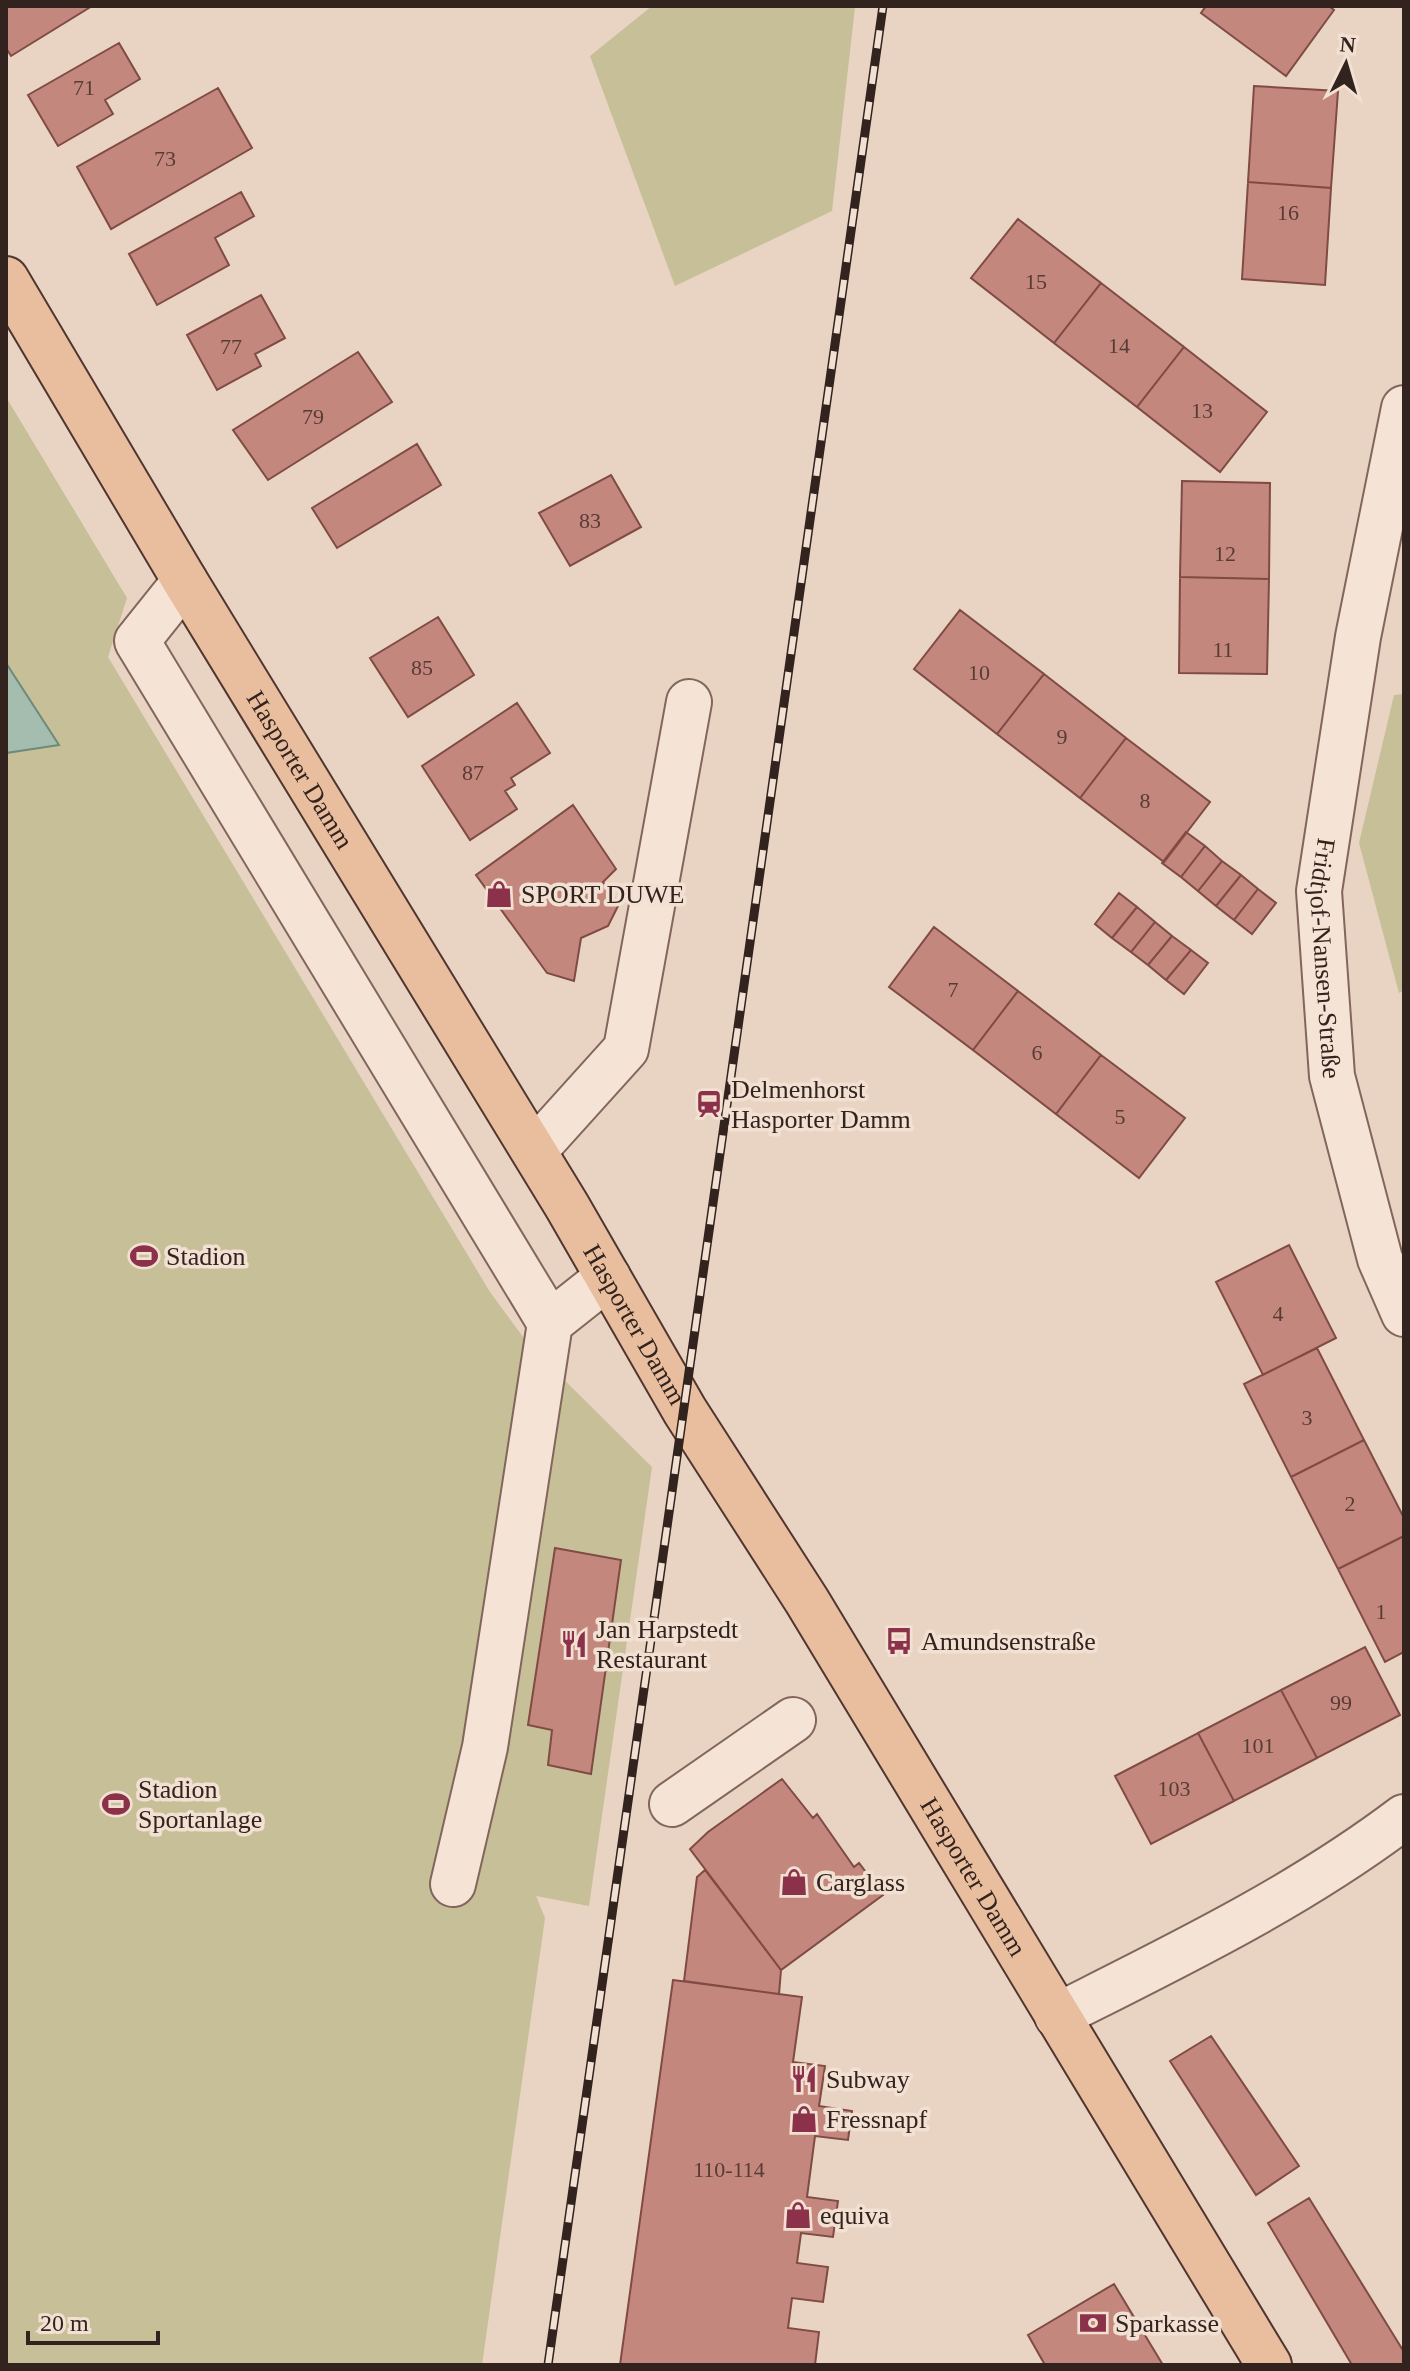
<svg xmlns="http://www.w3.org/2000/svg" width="1410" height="2371" viewBox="0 0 1410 2371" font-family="Georgia,serif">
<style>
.green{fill:#c6bf98}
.water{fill:#a5bdaf;stroke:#6d8a7b;stroke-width:2}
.building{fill:#c4877d;stroke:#7f4b44;stroke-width:2}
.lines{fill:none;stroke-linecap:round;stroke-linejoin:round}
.minor-casing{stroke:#82665c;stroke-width:48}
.major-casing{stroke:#503630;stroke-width:48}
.minor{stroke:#f5e3d6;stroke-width:44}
.major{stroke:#e9be9e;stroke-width:44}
.rail-casing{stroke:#33231e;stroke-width:9}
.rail{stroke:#f2e0d2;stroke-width:6;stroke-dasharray:18;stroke-linecap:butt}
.labels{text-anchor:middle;stroke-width:7;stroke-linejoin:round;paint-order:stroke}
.number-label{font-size:22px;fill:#573c36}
.street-label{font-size:26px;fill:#33231e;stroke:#f2e0d2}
.poi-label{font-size:26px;fill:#33231e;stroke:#f2e0d2;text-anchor:start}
</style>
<rect width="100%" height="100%" fill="#e9d4c3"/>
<!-- green -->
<path class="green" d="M652 6 855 7 832 211 675 286 590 56Z
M6 397 127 598 108 657 490 1292 529 1345 652 1467 589 1906 536 1896 545 1918 482 2365H6V753L58 744 6 663Z
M1404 694V990L1399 993 1359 843 1394 695Z"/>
<!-- water -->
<path class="water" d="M6 663 59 745 6 753Z"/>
<!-- building -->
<path class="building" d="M6 6H92L11 56 6 48Z
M1206 6H1329L1334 10 1286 76 1201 13Z
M119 43 140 79 105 100 113 114 58 146 28 95Z
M1254 86 1338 91 1331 188 1248 182Z
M218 88 252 148 111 229 77 167Z
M1248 182 1331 188 1325 285 1242 279Z
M241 192 254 216 215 238 229 265 157 305 129 254Z
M1018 219 1101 283 1054 343 971 278Z
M1101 283 1184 347 1137 407 1054 343Z
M261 295 285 338 255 354 261 366 217 390 187 335Z
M1184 347 1267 412 1220 472 1137 407Z
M358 352 392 402 268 480 233 430Z
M417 444 441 485 337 548 312 508Z
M611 475 641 527 570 566 539 513Z
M1182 481 1270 483 1269 579 1180 577Z
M1180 577 1269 579 1267 674 1179 673Z
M960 610 1044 674 997 734 914 669Z
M438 617 474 675 408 717 370 658Z
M1044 674 1126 738 1080 798 997 734Z
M517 703 550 753 511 778 515 785 505 791 517 809 470 840 422 766Z
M1126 738 1210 802 1164 862 1080 798Z
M573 805 616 869 603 882 619 904 608 926 581 938 574 981 547 973 476 875Z
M1186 832 1205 846 1181 877 1162 863Z
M1205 846 1222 861 1198 891 1181 877Z
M1222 861 1241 875 1216 906 1198 891Z
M1241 875 1258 889 1234 920 1216 906Z
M1258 889 1276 903 1252 934 1234 920Z
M1119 893 1137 907 1112 938 1095 924Z
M1137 907 1155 922 1131 952 1112 938Z
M1155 922 1172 936 1148 965 1131 952Z
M934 927 1018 991 973 1050 889 987Z
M1172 936 1191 950 1166 980 1148 965Z
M1191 950 1208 963 1184 994 1166 980Z
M1018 991 1101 1055 1056 1114 973 1050Z
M1101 1055 1185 1118 1139 1178 1056 1114Z
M1289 1245 1336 1338 1263 1375 1216 1282Z
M1317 1348 1364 1440 1291 1477 1244 1384Z
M1364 1440 1404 1518V1536L1338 1569 1291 1477Z
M1404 1536V1652L1385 1662 1338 1569Z
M555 1548 621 1560 591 1774 548 1765 552 1730 528 1725Z
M1365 1647 1400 1715 1317 1758 1281 1690Z
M1281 1690 1317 1758 1234 1801 1198 1733Z
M1198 1733 1234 1801 1151 1844 1115 1776Z
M782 1779 813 1818 817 1814 854 1867 859 1863 883 1895 781 1970 690 1849 708 1832Z
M705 1870 781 1970 779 1994 684 1981 697 1877Z
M673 1980 802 1997 793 2062 825 2066 819 2106 852 2111 848 2140 815 2136 807 2197 838 2201 833 2237 801 2233 797 2263 828 2267 823 2302 792 2298 788 2328 819 2332 815 2365H620Z
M1211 2036 1299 2166 1256 2195 1170 2061Z
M1309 2198 1404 2352V2365H1352L1268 2223Z
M1114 2284 1163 2365H1045L1028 2335Z"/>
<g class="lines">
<!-- minor casing -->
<g class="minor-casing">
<g id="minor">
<path id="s1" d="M1404 408 1358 637 1319 891 1332 1076 1380 1259 1404 1314"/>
<path d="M185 581 137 641 550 1323"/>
<path d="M534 1151 626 1049 689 702"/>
<path d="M672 1804 793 1720"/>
<path d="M453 1884 485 1747 550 1323 608 1277"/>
<path d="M1057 2016C1176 1956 1297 1898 1404 1817"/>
</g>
</g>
<!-- major casing -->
<g class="major-casing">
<g id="major">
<path id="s2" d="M6 279 185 581 567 1206 685 1411 807 1601 1269 2365"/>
</g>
</g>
<!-- minor -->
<use href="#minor" class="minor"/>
<!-- major -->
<use href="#major" class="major"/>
<!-- rail casing -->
<g class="rail-casing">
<path id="rail" d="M548 2365 883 6"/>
</g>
<!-- rail -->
<use href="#rail" class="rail"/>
</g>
<!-- icons -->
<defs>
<g id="shop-bare" transform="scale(2.16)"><path d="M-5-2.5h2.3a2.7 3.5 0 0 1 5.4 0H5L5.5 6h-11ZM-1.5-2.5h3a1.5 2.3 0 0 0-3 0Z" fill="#8b324a" stroke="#f2e0d2" stroke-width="2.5" paint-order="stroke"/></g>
<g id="station-bare" transform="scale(2.16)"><path d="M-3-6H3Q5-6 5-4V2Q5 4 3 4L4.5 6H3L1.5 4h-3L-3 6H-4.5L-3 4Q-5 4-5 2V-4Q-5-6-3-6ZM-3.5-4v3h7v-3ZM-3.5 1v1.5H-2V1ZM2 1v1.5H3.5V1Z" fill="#8b324a" stroke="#f2e0d2" stroke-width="2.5" paint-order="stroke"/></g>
<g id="stadium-bare" transform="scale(2.16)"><path d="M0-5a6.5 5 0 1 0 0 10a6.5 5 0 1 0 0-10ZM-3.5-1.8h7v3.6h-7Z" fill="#8b324a" stroke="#f2e0d2" stroke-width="2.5" paint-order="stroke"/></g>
<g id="bus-bare" transform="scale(2.16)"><path d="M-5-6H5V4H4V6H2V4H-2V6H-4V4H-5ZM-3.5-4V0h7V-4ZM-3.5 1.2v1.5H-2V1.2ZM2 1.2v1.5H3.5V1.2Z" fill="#8b324a" stroke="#f2e0d2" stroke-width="2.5" paint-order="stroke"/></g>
<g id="restaurant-bare" transform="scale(2.16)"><path d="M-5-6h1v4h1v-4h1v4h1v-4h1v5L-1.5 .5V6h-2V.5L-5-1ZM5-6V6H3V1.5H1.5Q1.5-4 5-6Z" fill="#8b324a" stroke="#f2e0d2" stroke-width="2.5" paint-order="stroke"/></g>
<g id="bank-bare" transform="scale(2.16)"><path d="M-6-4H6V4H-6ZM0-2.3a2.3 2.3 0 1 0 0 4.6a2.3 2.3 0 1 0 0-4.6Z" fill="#8b324a" stroke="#f2e0d2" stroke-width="2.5" paint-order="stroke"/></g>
</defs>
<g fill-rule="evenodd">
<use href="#shop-bare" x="499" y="894"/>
<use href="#station-bare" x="709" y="1104"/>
<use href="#stadium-bare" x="144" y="1256"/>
<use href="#bus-bare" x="899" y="1641"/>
<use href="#restaurant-bare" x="574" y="1644"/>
<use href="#stadium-bare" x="116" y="1804"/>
<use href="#shop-bare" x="794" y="1882"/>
<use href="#restaurant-bare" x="804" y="2079"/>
<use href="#shop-bare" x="804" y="2119"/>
<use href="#shop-bare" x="798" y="2215"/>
<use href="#bank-bare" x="1093" y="2323"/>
</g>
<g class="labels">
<!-- number labels -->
<g class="number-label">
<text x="84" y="95">71</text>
<text x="165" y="166">73</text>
<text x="1288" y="220">16</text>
<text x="1036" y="289">15</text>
<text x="1119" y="353">14</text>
<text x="231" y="354">77</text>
<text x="1202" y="418">13</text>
<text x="313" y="424">79</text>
<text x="590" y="528">83</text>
<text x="1225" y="561">12</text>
<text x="1223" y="657">11</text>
<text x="422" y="675">85</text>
<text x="979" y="680">10</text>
<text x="1062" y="744">9</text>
<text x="473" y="780">87</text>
<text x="1145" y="808">8</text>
<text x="953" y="997">7</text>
<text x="1037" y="1060">6</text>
<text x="1120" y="1124">5</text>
<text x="1278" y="1321">4</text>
<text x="1307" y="1425">3</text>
<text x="1350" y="1511">2</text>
<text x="1381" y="1619">1</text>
<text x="1341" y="1710">99</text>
<text x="1258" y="1753">101</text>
<text x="1174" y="1796">103</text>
<text x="729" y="2177">110-114</text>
</g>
<!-- street labels -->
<g class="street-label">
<text dy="9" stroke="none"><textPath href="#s2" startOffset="572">Hasporter Damm</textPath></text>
<text dy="9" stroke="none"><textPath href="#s1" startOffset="558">Fridtjof-Nansen-Straße</textPath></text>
<text dy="9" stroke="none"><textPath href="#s2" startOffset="1220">Hasporter Damm</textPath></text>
<text dy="9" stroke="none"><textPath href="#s2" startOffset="1868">Hasporter Damm</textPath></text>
</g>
<!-- poi labels -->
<g class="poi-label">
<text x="521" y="903">SPORT DUWE</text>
<text x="731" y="1098">Delmenhorst<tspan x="731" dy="30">Hasporter Damm</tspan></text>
<text x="166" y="1265">Stadion</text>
<text x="596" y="1638">Jan Harpstedt<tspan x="596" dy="30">Restaurant</tspan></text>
<text x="921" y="1650">Amundsenstraße</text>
<text x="138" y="1798">Stadion<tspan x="138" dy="30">Sportanlage</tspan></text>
<text x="816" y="1891">Carglass</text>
<text x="826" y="2088">Subway</text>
<text x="826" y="2128">Fressnapf</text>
<text x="820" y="2224">equiva</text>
<text x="1115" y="2332">Sparkasse</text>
</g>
</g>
<!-- border -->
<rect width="1410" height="2371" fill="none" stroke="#33231e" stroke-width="16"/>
<!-- north arrow -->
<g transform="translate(1346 64) rotate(5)" stroke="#f2e0d2" stroke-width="6" paint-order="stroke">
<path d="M0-6L14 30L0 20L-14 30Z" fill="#33231e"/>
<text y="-12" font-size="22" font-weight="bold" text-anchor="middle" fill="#33231e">N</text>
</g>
<!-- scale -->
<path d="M28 2331v12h130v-12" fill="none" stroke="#33231e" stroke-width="4"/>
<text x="40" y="2331" font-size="24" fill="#33231e" stroke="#f2e0d2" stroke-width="6" paint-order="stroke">20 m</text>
</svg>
